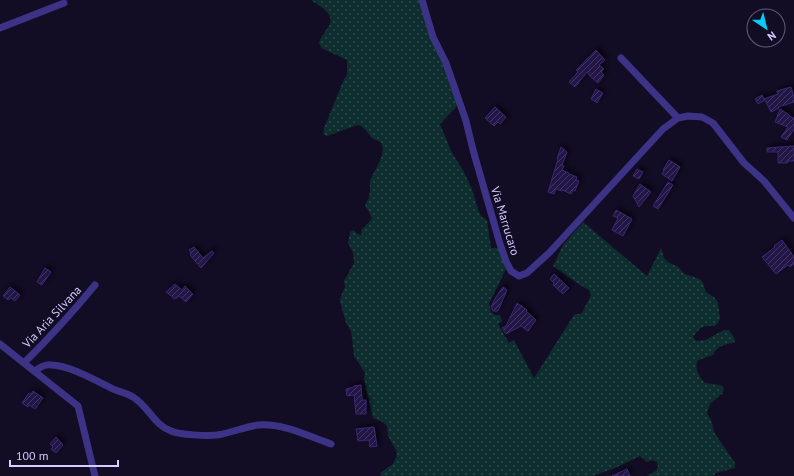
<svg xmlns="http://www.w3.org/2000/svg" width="794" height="476" viewBox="0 0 794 476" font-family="'PT Sans',sans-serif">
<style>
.green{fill:url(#green-dots)}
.building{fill:url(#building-hatch);stroke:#3b2674;filter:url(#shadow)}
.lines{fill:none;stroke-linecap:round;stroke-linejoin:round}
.minor{stroke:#3c3387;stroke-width:7}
.labels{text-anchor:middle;stroke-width:4;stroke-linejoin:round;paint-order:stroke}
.street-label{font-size:12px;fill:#d7ceff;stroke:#120c24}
</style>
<defs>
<pattern id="green-dots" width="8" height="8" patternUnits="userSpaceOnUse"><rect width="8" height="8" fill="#0e2d2e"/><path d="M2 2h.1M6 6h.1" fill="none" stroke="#304a4d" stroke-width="1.8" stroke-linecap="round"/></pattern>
<pattern id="building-hatch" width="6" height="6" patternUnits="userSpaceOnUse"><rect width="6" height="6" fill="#231646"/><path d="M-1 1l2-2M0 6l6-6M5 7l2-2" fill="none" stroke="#423762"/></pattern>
<filter id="shadow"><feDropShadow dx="3" dy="-3" stdDeviation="2" flood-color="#0009"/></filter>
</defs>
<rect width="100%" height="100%" fill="#120c24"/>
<!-- green -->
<path class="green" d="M311 0H420L458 105 440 124 452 153 463 170 472 189 479 212 482 217 487 220 491 248H499L506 269 489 304 491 312 495 315H500L502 321 498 324 509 343 514 340 534 378 574 315 582 313 591 295 589 290 580 285 553 266 563 245 583 222 647 276 661 248 664 258 668 262 678 267 685 274 700 279 703 283 706 292 715 298 718 303 720 318 718 323 715 326C702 326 701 326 693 337L696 341 705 340 724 330H729L734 337 735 342C725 345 717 345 713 355L698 360C694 369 699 376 705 383L720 385 724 388 723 393 710 404 707 413 712 422 714 432 735 463V468L716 473 713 476H647L656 471 658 466 657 462 652 460 647 462 640 456 615 468 592 476H381L380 473 393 464 397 455 396 450 388 436 387 426 383 422 373 418 364 379 365 373 354 356 351 331 346 323 340 301 341 296 345 287 344 281 354 263 353 252 348 243 350 232 354 230 357 234 362 235 361 230 372 219 368 210 365 205C366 202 369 199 369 196 371 191 369 186 370 181 373 172 388 152 381 143 379 140 374 140 371 137 366 131 365 127 358 125L327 136 323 134 324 128 344 79 347 75V60L321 48 319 43C321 36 325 32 329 26 336 14 319 6 311 0Z"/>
<!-- building -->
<path class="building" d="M596 50 605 60 599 65 604 69 601 72 604 75 598 83 591 77 587 72 578 83H579L575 87 569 82 577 73 578 71 576 70Z
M791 87 794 98V102L778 107 779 108 771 112 765 100 758 104 755 99 762 95 764 99 778 94 777 91Z
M596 89 603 93 597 103 591 99Z
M495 107 506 117 500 124 498 122 494 126 485 118Z
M780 109 789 115V116L794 118V129L787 140 781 137 788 127 775 122Z
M794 146V161H788V163H778V152H767V148Z
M561 147 567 152 562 165 564 166 562 170 569 173V174L577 177 576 180 579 181 575 191 573 190 571 194 562 190V191L556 189 554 194 548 192 558 159H557Z
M669 160 680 167 672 181 662 174 664 171 663 170Z
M637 169 643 172 639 179 633 176Z
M668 182 673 185 658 209 653 206Z
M640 184 651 192 639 207 633 196Z
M616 210 632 219 623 236 612 230 618 218 613 216Z
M782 240 794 257V264L790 267 788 265 776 274 762 257 775 247 774 246Z
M194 247 203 258 212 251 214 253 201 268 190 255 191 253 189 250Z
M45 268 51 272 42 285 37 282Z
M554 274 569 288 563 294 553 285 554 283 550 279Z
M175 284 182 290 185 286 193 294 186 302 179 296 175 299 166 292Z
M10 287 20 295 15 301 11 298 8 300 3 296Z
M503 287 507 290 498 311H493L491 307 496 297Z
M517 303 527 310 526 311 536 320 528 331 521 326 506 334 502 328 506 326Z
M361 385 362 400H366V414H356L354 395 347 396 346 389 354 387V386Z
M33 391 43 398 35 409 29 405 28 407 22 403 29 393 31 394Z
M374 427 377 446 370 447 369 440 358 441 356 429Z
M56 437 63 445 56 453 51 449 53 447 50 444Z
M627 469 630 476H612Z"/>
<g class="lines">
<!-- minor -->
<path class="minor" d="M422 0 433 37 446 63 466 121 473 150 500 244 506 261 511 271 519 276 527 273 549 253 663 129 678 118 688 116 702 117 713 123 744 163 764 181 794 218
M0 28 64 3
M621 58 678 118
M0 344 78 406 95 476
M24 363C49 338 73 312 95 285
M35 371C39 368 45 364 51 365 69 365 97 381 113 389 120 392 127 393 133 397 148 406 154 425 171 431 180 435 207 436 217 435 231 433 244 427 258 425 284 423 308 436 331 444"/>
</g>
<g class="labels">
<!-- street labels -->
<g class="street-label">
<text transform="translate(505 221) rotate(73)" y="4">Via Marrucaro</text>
<text transform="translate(52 317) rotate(-47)" y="4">Via Aria Silvana</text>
</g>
</g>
<!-- north arrow -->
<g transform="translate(766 28) rotate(145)"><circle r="19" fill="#120c24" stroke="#615a7c"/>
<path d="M0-3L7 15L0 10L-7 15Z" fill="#00cef9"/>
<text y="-6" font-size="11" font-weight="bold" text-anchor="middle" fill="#d7ceff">N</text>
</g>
<!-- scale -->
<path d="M10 460v6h108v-6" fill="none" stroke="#d7ceff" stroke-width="2"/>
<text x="16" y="460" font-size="12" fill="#d7ceff" stroke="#120c24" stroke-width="3" paint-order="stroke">100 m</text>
</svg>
